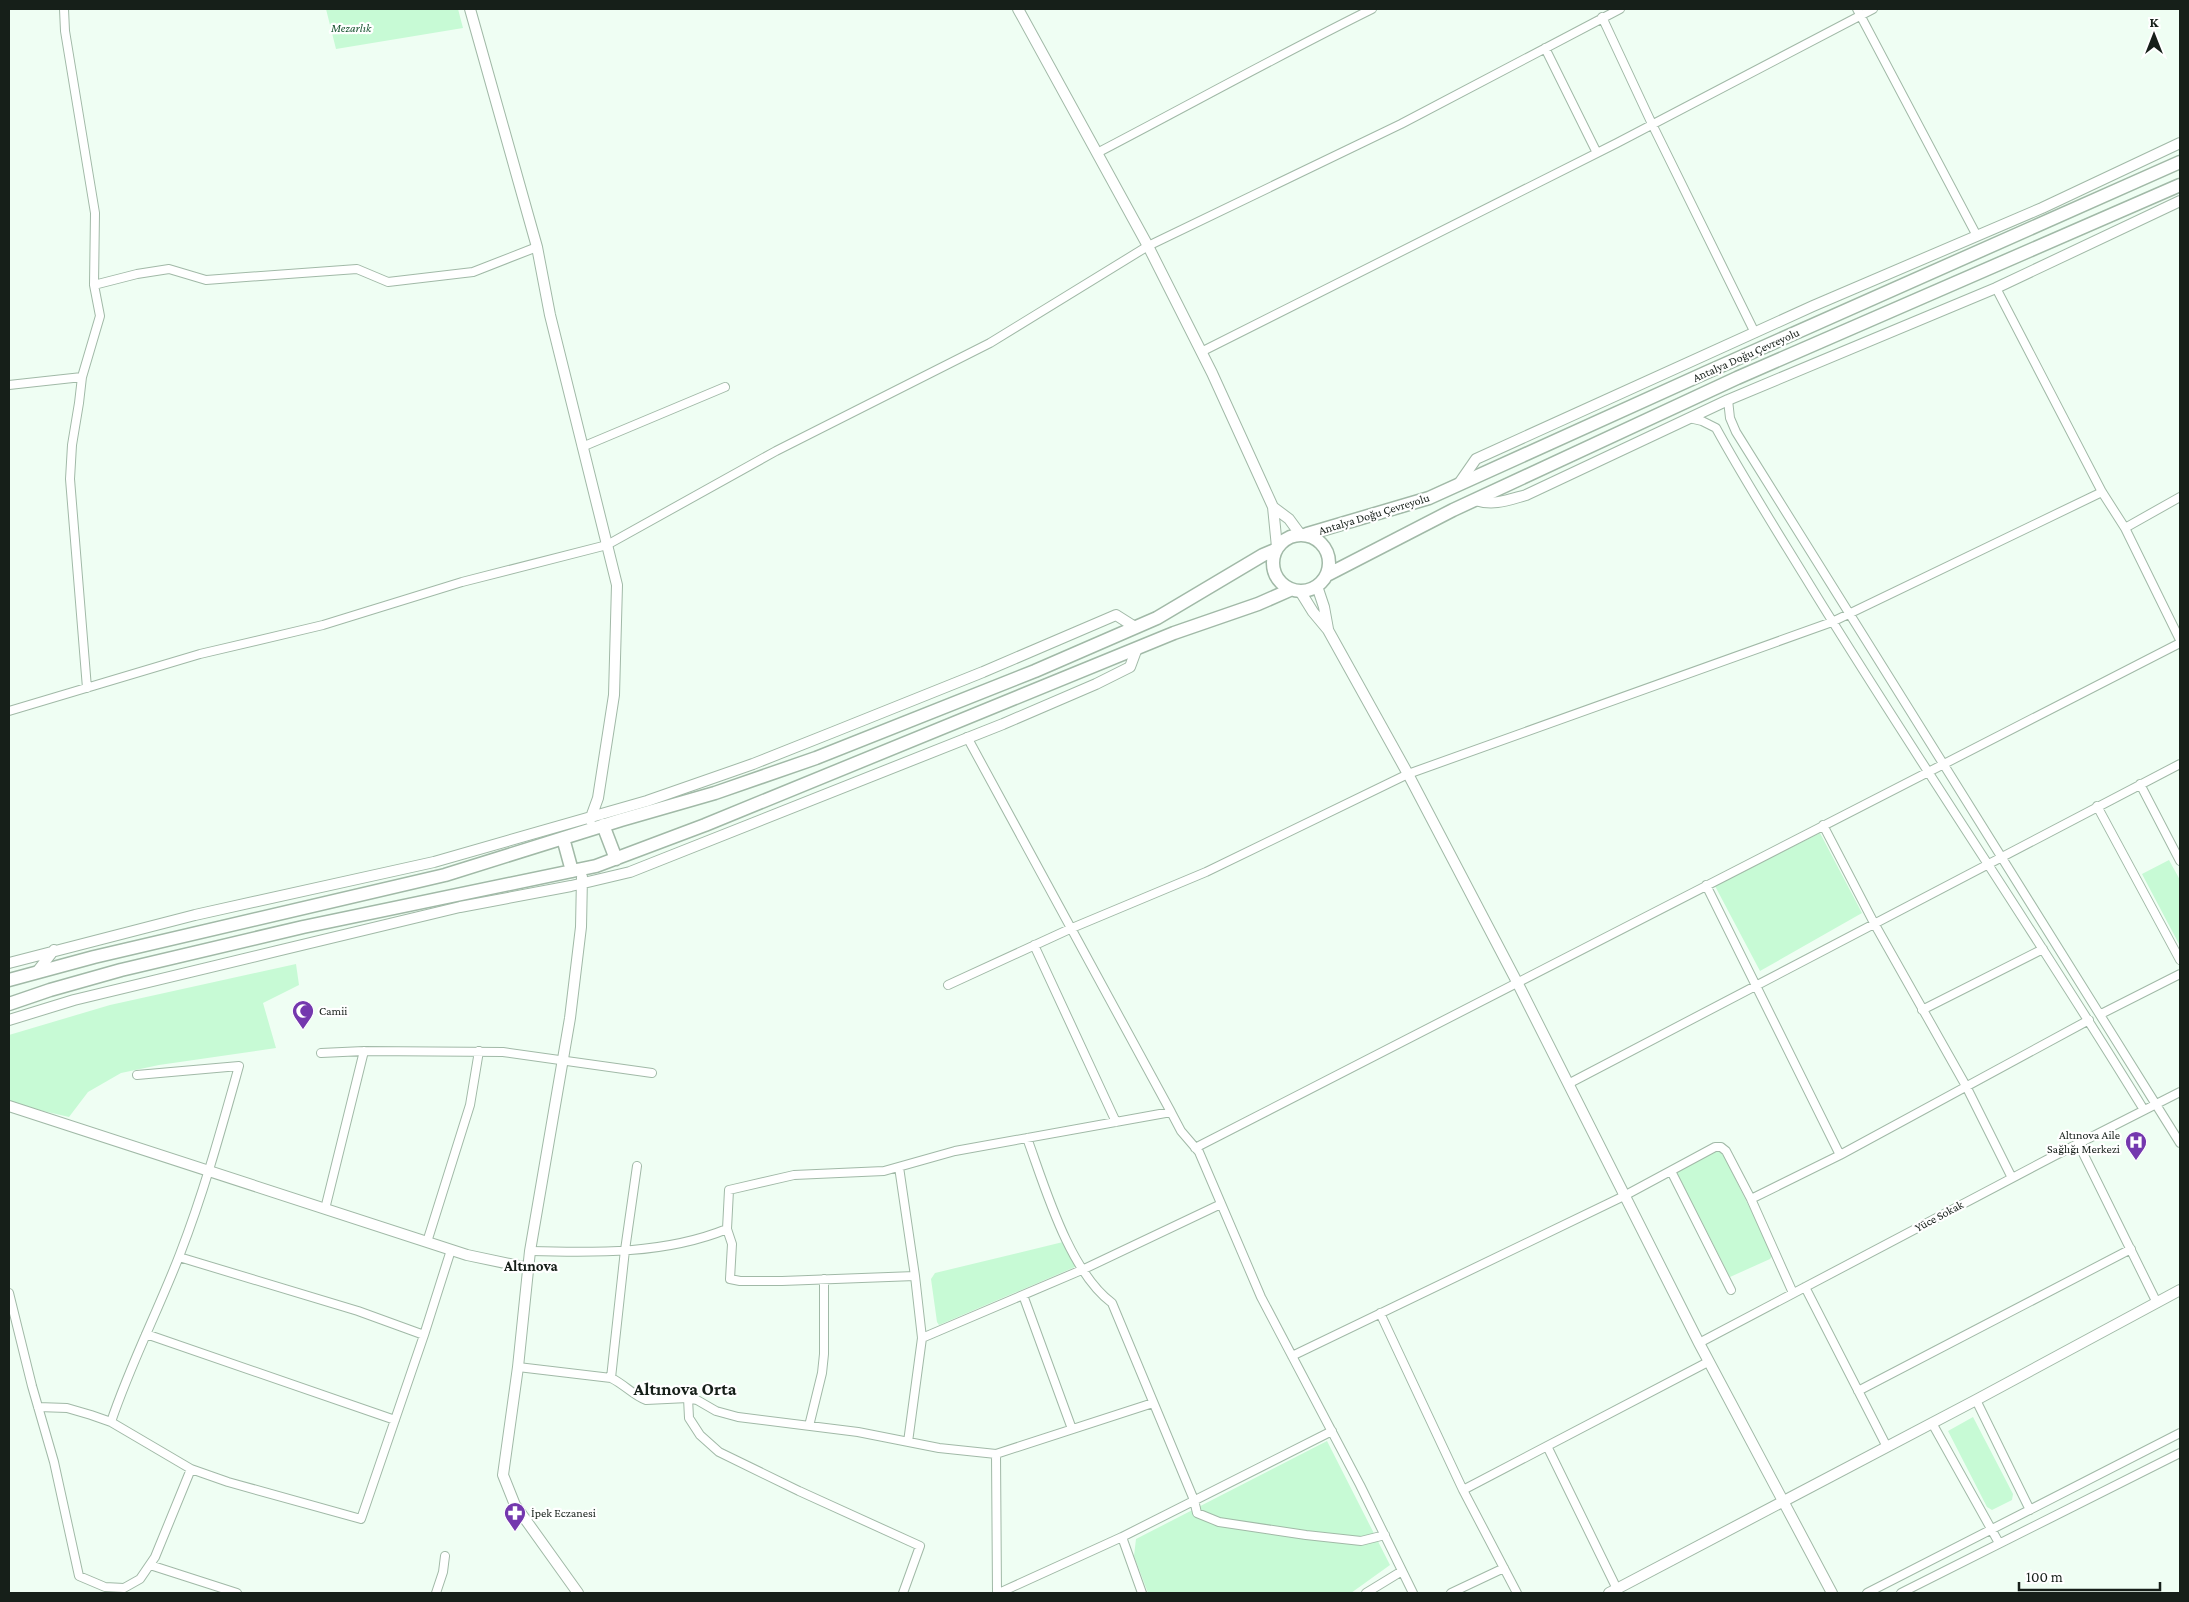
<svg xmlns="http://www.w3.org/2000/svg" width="2189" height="1602" viewBox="0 0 2189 1602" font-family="'Crimson Pro',serif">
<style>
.green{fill:#c7fad5}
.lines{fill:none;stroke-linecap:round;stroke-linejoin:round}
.minor-casing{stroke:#a1b9a7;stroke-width:10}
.tertiary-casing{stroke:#a1b9a7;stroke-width:12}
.primary-casing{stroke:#a1b9a7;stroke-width:15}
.minor{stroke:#fff;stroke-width:8}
.tertiary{stroke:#fff;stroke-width:10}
.primary{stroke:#fff;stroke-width:12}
.labels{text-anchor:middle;stroke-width:4.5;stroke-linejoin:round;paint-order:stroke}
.park-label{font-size:12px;font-style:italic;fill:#16532f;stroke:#fff}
.street-label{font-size:12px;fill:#161f19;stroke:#fff}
.poi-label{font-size:12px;fill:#161f19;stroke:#fff;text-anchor:start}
.quarter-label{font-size:15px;font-weight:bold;fill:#161f19;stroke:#fff}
.district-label{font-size:18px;font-weight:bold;fill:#161f19;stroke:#fff}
</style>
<rect width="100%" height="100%" fill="#effef3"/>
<!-- green -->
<path class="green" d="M326 9H458L463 28 336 49Z
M1820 833 1862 913 1760 971 1715 886Z
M2169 860 2180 880V946L2142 874Z
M296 964 299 985 263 1003 276 1048 159 1065 121 1073 88 1092 69 1117 9 1103V1035L110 1005Z
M1717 1150H1721L1773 1255 1770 1259 1730 1277 1677 1173 1679 1169Z
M1063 1242 1076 1262 1075 1267 939 1325 937 1322 931 1279 935 1273Z
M1973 1417 2013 1494 2012 1500 1992 1510 1987 1507 1948 1431Z
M1327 1441 1390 1565 1351 1593H1148L1134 1556 1136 1539Z"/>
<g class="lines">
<!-- minor casing -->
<g class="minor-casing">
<path id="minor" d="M64 9 65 31 95 213 94 285 100 316 82 377 79 403 72 445 70 479 87 688
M1857 9 1977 236
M1602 17 1652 124 1755 333
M1545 48 1597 153
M1097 153C1189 105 1279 55 1372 9
M94 285 137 274 169 269 206 280 357 269 388 282 473 272 537 247
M1996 288 2102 492 2125 528 2180 640
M1201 352 1617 143 1873 9
M9 385 82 377
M1728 400 1730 418 1736 432 2180 1143
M1689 418 1702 421 1716 428C1744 479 1775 528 1805 577 1915 757 2034 930 2144 1110
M582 447 725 387
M2125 528 2180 497
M9 711 200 654 323 625 462 582 607 545 776 451 990 343 1148 246 1401 124 1620 9
M967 737 1171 1112
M2140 784 2180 861
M2097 806 2180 960
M1823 825 1874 923 1966 1086 2012 1178
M1706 885 1840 1155
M1034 945 1116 1122
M948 985 1072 928 1206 872 1408 774 1832 622 2102 492
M1922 1010 2043 949
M2101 1014 2180 974
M321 1053 364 1051 503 1052 652 1073
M1568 1084 2180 764
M1027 1138C1045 1187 1069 1271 1112 1303L1194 1500 1197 1513 1219 1522 1306 1535 1361 1541 1385 1535
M2078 1143 2157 1303
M1195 1148 2180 643
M899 1167 915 1276 922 1338 908 1442
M1671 1171 1731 1290
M325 1209 364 1051
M727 1229 732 1244 730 1279 740 1281H782L915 1276
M427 1242 470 1105 479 1051
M530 1251C595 1253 666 1254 727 1229L729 1190 794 1175 884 1171 955 1151 1171 1112 1181 1131 1199 1152 1261 1297 1360 1485 1413 1593
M179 1257 358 1311 424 1335
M1805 1287 1887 1447
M9 1293 32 1386 54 1462 79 1576 105 1587 124 1588 140 1579 155 1557 191 1469
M1793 1293 1751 1199 1840 1155 2089 1020
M1023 1295 1072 1429
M1380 1313 1463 1490 1517 1593
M146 1334 395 1420
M922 1338 1084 1269 1221 1204
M1699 1343 2054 1156 2180 1092
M1292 1356 1624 1196 1715 1147H1721L1726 1151 1751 1199
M518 1367 611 1378C624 1384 634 1396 646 1400L688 1398 697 1400 716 1411 738 1417 858 1432 939 1448 996 1454 1153 1403
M611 1378 625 1250 637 1166
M1858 1391 2131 1249
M688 1398 689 1418 700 1435 719 1452 799 1491 920 1546 903 1593
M1976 1400 2030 1510
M38 1407 67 1408 91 1415 111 1422 191 1469 228 1482 361 1519 424 1335 451 1250
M111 1422C130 1365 158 1311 180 1254 204 1192 221 1130 239 1066L137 1075
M1932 1423 1999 1543
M809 1426 822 1373 824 1354V1279
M1547 1446 1617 1589
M996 1454 997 1593
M1463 1490 1708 1362
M150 1565 237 1593
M436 1593 443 1572 445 1556
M999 1593 1122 1537
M1142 1593 1122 1537 1332 1431
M1366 1593 1402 1571
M1451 1593 1504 1568
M1867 1593 2180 1433
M1901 1593 2180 1453"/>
</g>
<!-- tertiary casing -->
<g class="tertiary-casing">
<path id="tertiary" d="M470 9 537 247 550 315 617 585 614 695 598 798 590 820
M1018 9 1148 246 1212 373 1273 507 1277 547
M1458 485 1476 459 1813 306 2042 208 2180 143
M1475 500C1494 506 1508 500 1526 495L1728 400 1996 288 2180 201
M1273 507 1289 519 1300 534
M1317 586 1324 607 1328 629
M1300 591 1313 612 1328 630 1408 774 1517 982 1699 1343 1832 1593
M9 963 195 915 434 862 647 801 753 764 836 731 983 672 1116 615 1135 627
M36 973 54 950
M9 1020 74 1000 277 951 460 907 571 886 630 872 1003 724 1096 684 1130 667 1137 648
M9 1106 467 1255 529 1268
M578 1593 515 1505 503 1475 518 1367 530 1251 570 1018 581 927 582 877
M1609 1593 1976 1400 2180 1290"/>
</g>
<!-- primary casing -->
<g class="primary-casing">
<path id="primary" d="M1307 534 1429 498 1705 373 2180 162
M1273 563a28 28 0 1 1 56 0a28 28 0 1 1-56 0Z
M1327 575 1453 510 1737 378 2180 185
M603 825 616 859
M563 838 572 871
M9 980 94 957 445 875 621 820 715 793 816 758 1035 671 1157 618 1263 555 1275 550
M9 1004 50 990 121 970 303 927 596 866 705 825 1174 633 1258 604 1290 590"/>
</g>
<!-- minor -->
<use href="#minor" class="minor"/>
<!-- tertiary -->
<use href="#tertiary" class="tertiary"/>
<!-- primary -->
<use href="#primary" class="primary"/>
</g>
<!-- icons -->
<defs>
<g id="mosque-pin" transform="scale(1.125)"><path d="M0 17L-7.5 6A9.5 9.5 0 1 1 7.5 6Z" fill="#7438ae" stroke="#fff"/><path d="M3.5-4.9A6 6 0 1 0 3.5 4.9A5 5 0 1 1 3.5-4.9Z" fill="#fff"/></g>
<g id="hospital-pin" transform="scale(1.125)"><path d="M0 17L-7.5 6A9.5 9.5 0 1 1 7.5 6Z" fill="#7438ae" stroke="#fff"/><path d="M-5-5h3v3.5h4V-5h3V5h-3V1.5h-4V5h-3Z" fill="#fff"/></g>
<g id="pharmacy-pin" transform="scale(1.125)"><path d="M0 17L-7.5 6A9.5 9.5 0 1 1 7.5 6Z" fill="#7438ae" stroke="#fff"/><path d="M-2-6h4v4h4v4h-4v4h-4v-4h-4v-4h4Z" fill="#fff"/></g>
</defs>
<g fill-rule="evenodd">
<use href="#mosque-pin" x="303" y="1011"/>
<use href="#hospital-pin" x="2136" y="1142"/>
<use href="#pharmacy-pin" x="515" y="1513"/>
</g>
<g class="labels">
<!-- park labels -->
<g class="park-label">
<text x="351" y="32">Mezarlık</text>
</g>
<!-- street labels -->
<g class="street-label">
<text transform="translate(1746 355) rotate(-24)" y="4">Antalya Doğu Çevreyolu</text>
<text transform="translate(1374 514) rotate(-17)" y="4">Antalya Doğu Çevreyolu</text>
<text transform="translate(1939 1216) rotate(-28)" y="4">Yüce Sokak</text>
</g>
<!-- poi labels -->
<g class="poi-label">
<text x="319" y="1015">Camii</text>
<text x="2120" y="1139" text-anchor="end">Altınova Aile<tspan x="2120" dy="14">Sağlığı Merkezi</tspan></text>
<text x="531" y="1517">İpek Eczanesi</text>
</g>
<!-- quarter labels -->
<g class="quarter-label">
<text x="531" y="1271">Altınova</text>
</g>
<!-- district labels -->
<g class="district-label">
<text x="685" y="1395">Altınova Orta</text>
</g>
</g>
<!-- border -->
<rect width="2189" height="1602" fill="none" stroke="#161f19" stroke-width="20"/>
<!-- north arrow -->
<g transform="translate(2154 35)" stroke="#ffffff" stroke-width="4" paint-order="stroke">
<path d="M0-4L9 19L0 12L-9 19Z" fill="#161f19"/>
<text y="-8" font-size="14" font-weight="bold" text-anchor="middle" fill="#161f19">K</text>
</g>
<!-- scale -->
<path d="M2019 1582v8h141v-8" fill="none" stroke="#161f19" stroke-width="2.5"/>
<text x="2026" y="1582" font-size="15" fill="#161f19" stroke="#ffffff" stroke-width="4" paint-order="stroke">100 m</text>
</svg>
